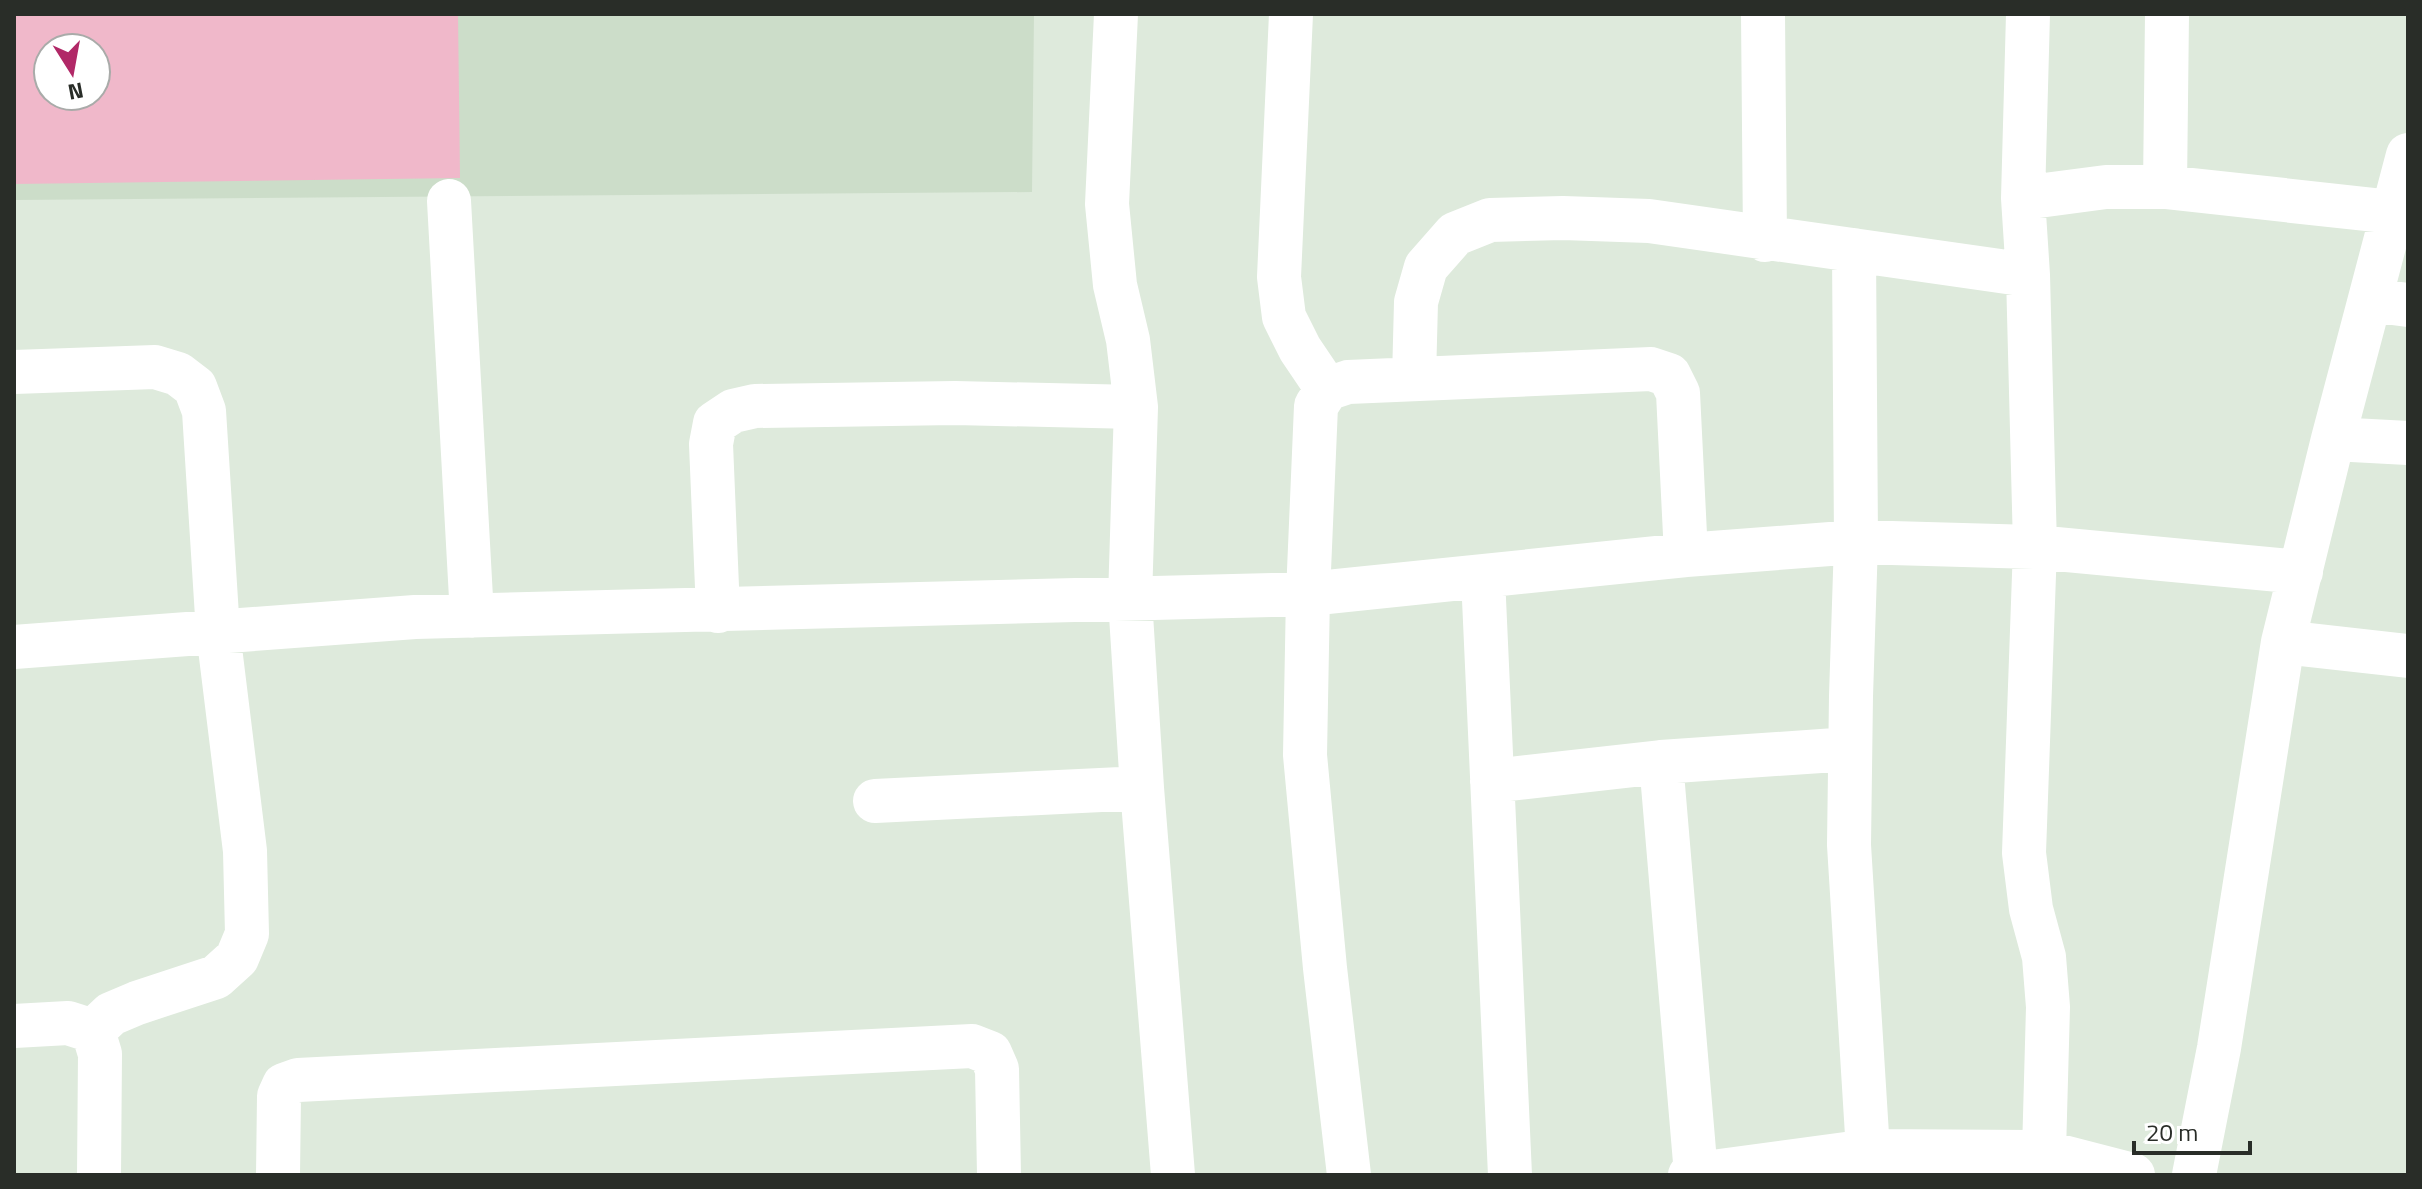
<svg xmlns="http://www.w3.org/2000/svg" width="2422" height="1189" viewBox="0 0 2422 1189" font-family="'Titillium Web',sans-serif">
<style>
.built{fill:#ccddc9;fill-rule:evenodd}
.green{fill:#f0b8ca;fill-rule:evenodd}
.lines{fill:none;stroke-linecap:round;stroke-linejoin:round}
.minor{stroke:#fff;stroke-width:44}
</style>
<rect width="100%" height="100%" fill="#deeadc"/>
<!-- built -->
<path class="built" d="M14 14H1034L1032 192 14 200ZM48 48H96V96H48Z"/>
<!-- green -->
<path class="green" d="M14 14H458L460 178 14 184ZM48 48H96V96H48Z"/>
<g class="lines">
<!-- minor -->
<path class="minor" d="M1116 14 1107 204 1115 285 1128 340 1136 407 1130 599 1142 788 1173 1175
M1291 14 1279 277 1284 317 1300 349 1327 389
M1763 14 1765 240
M2028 14 2023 198 2028 275 2035 547 2024 853 2031 909 2044 957 2048 1007 2044 1152
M2165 187 2167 14
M2023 198 2106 187H2165L2393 212
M449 201 472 616
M1854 250 1856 542 1851 696 1849 845 1868 1151
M2370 300 2408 305
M14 372 155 367 178 374 195 387 204 411 218 632 245 851 247 934 237 958 216 977 137 1003 111 1014 93 1031
M1414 379 1416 302 1426 267 1455 234 1490 220 1563 218 1649 221 2028 275
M2333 439 2408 443
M1483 577 1510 1175
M718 611 711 444 715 423 733 411 755 406 955 403 1136 407
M2283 642 2408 656
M14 647 415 617 1308 594 1686 555 1856 542 2035 547 2301 572
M1661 762 1696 1174
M1492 781 1661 762 1850 749
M875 801 1142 788
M14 1026 68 1023 93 1031 100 1054 99 1175
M278 1175 279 1096 284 1085 298 1080 972 1046 990 1053 997 1069 999 1175
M1349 1175 1325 968 1305 755 1308 594 1316 406 1327 389 1348 382 1651 369 1669 375 1678 393 1686 555
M1690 1175 1868 1151 2044 1152 2133 1175
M2194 1175 2219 1048 2283 642 2333 439 2408 155"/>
</g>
<!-- border -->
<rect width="2422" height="1189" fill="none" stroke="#292d28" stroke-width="32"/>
<!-- north arrow -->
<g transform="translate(72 72) rotate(169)"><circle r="38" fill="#ffffff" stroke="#a9aba9" stroke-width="2"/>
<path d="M0-6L14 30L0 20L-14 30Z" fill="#b12867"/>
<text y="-12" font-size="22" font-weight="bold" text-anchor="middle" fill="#292d28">N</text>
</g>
<!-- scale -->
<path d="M2134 1141v12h116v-12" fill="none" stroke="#292d28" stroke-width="4"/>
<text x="2146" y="1141" font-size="24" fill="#292d28" stroke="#ffffff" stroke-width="6" paint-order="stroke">20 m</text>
</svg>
